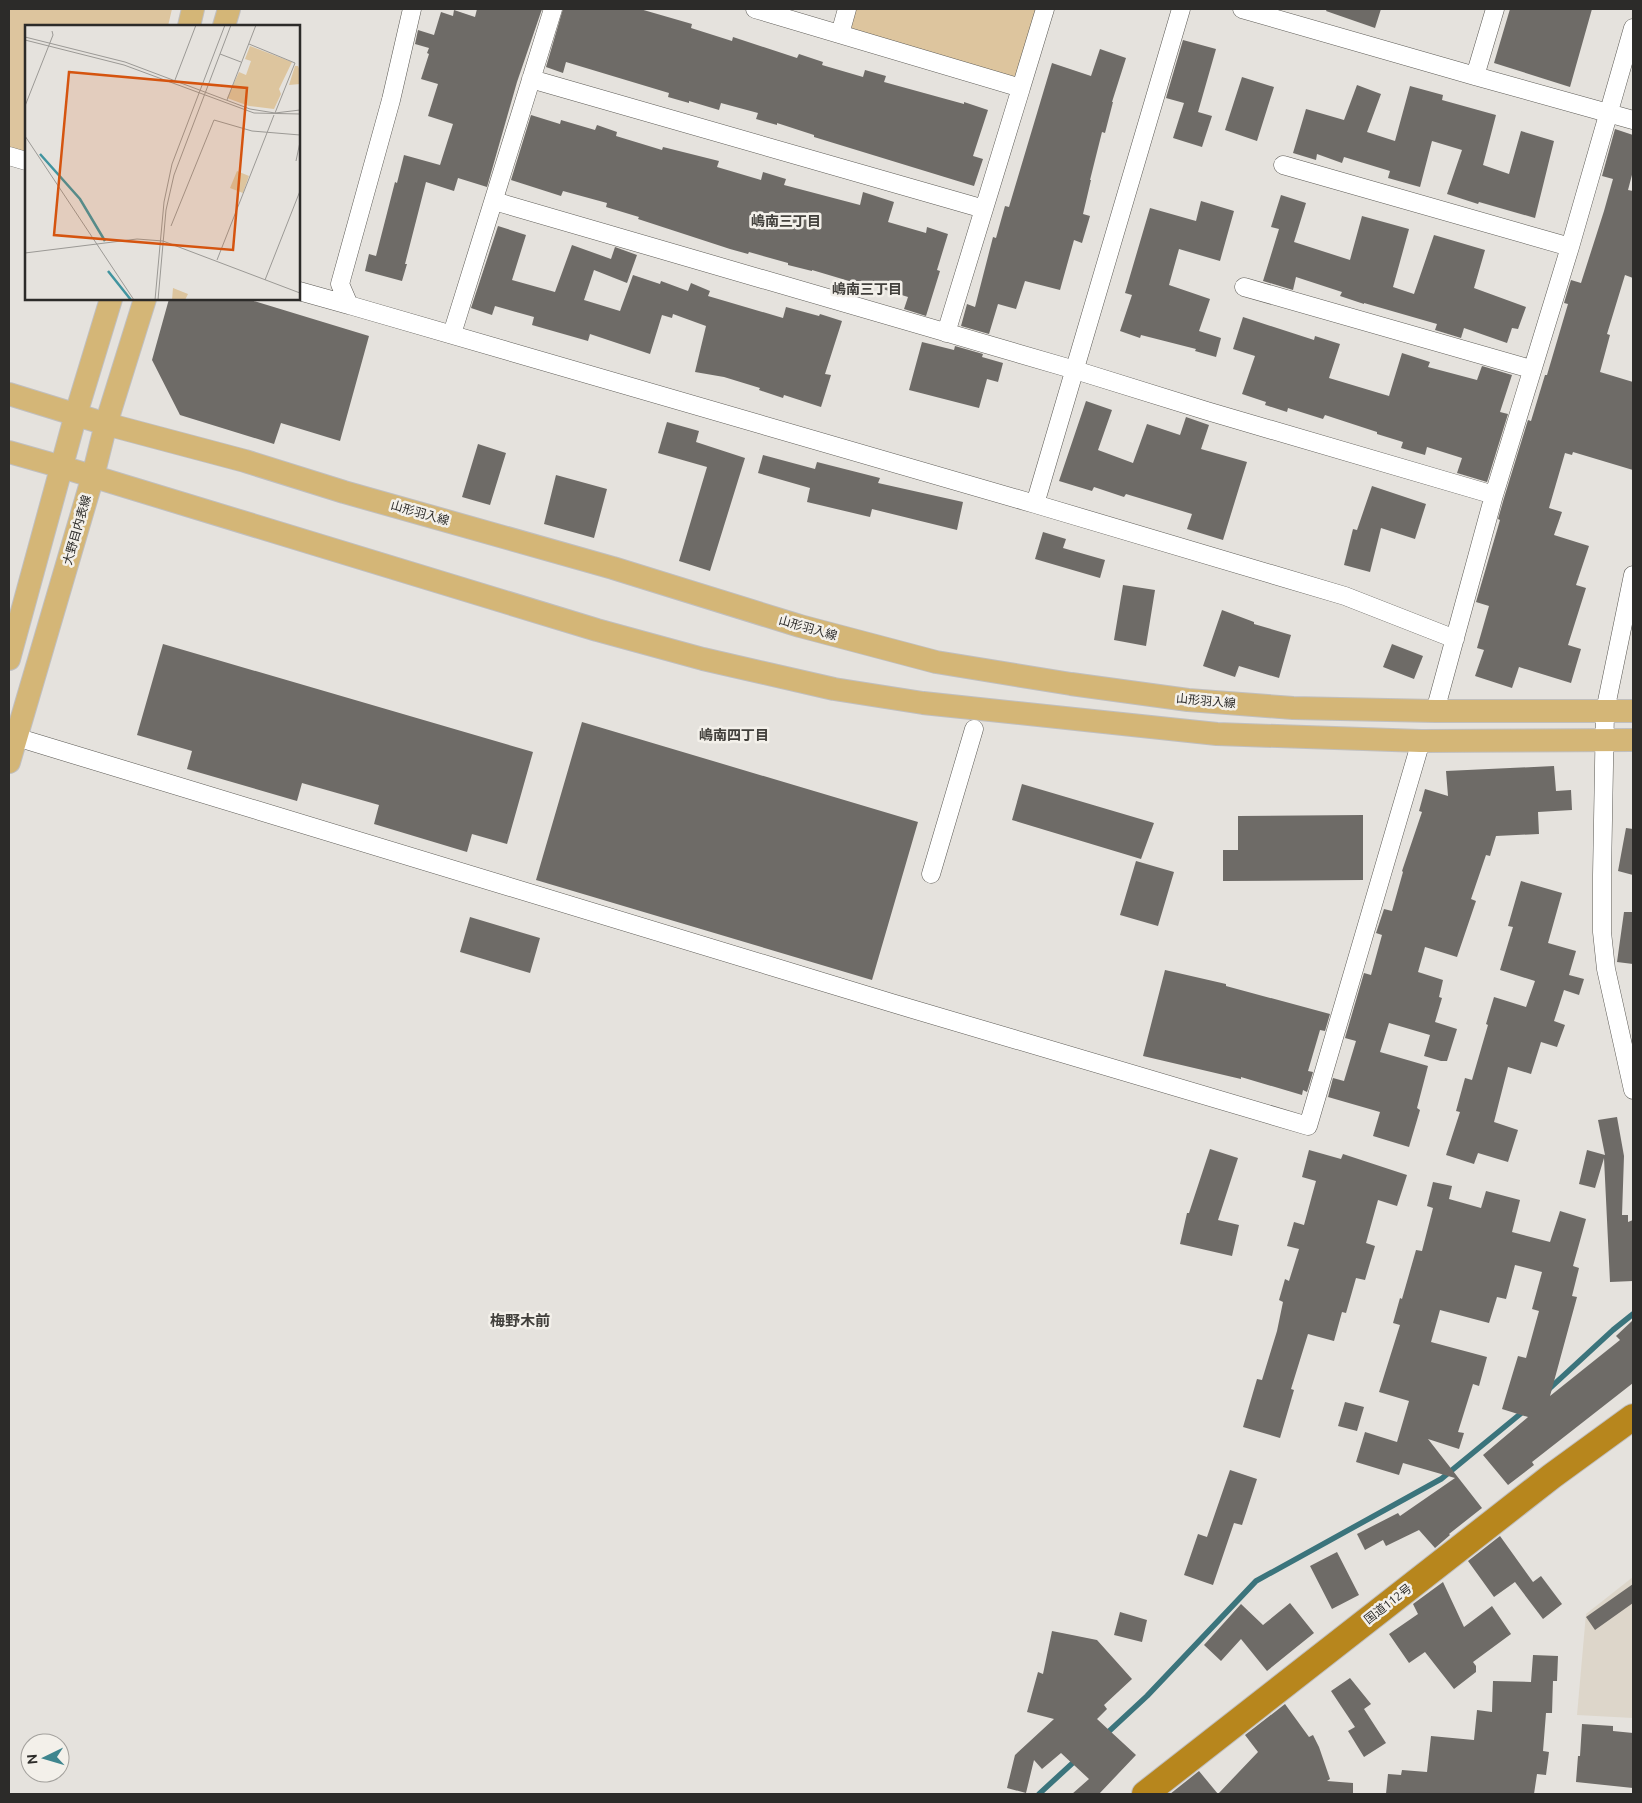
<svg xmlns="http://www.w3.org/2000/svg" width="1642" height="1803" viewBox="0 0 1642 1803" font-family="Ubuntu,'Noto Sans JP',sans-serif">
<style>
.built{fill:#ddd6ca}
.green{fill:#ddc59e}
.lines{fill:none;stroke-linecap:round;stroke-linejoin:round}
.stream{stroke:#3b747c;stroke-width:5.5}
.building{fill:#6e6b67}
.minor-casing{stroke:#5c5a55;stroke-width:19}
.major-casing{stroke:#c0bfbf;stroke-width:24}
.highway-casing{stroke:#c0bfbf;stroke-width:28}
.minor{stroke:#fff;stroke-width:18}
.major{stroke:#d4b677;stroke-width:22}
.highway{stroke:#b7861d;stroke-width:26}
.labels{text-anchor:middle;stroke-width:5;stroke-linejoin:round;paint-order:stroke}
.street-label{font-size:12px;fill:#2c2b29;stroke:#f3f0ea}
.neighbourhood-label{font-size:14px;font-weight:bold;fill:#42403c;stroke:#f3f0ea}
.quarter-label{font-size:15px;font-weight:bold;fill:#42403c;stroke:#f3f0ea}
.inset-river{fill:none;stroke:#41949f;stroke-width:2.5}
.inset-road{fill:none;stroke:#9b9995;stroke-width:1}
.view{fill:#d5540f;fill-opacity:0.15;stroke:#d5540f;stroke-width:2.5}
.inset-edge{fill:none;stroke:#2c2b29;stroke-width:2.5}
</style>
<rect width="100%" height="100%" fill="#e5e2dd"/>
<!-- built -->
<path class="built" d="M1633 1577V1718L1577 1715 1586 1614Z"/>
<!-- green -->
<path class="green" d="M9 9H172L168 26H26V156L9 149Z
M847 9H1045L1021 88 840 34Z"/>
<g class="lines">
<!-- stream -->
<path class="stream" d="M1549 1389 1613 1330 1633 1314
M1105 1735 1147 1696 1256 1581 1441 1479 1525 1410
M1039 1794 1077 1759"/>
</g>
<!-- building -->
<path class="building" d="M477 9H542L517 82 487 187 458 178 454 191 426 182 405 264H407L402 281 365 271 369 254 376 256 395 182 397 183 404 155 440 165 453 124 428 116 438 84 421 79 429 54 427 53 429 48 415 44 418 30 434 35 441 12 453 16 454 10 475 17Z
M563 9H640L692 24 691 28 732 41 733 37 797 58 799 54 823 62 822 65 863 77 865 70 886 76 884 82 964 104V102L988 110 973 156 983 159 974 186 814 137V135L777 123V125L756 119 758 113 721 103 719 110 689 101V103L668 97 669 93 566 62 563 73 546 67Z
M1327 9H1381L1375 28 1326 11Z
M1510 9H1592L1570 87 1494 63Z
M1183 40 1216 49 1198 112 1212 116 1202 147 1173 138 1184 103 1166 98Z
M1100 49 1126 58 1112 102H1113L1105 133 1102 132 1090 180H1091L1083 214 1090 216 1082 243 1074 240 1060 290 1025 281 1016 309 998 304 989 334 961 326 967 304 975 307 993 237 996 238 1005 206 1009 207 1052 63 1091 76Z
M1242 77 1274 87 1257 141 1225 130Z
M1357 85 1381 94 1367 132 1395 141 1410 86 1443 95 1442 100 1496 115 1483 165 1509 174 1521 131 1554 141 1535 218 1479 202 1478 204 1447 194 1462 150 1432 141 1420 187 1388 178 1390 171 1344 157 1342 163 1317 154 1316 160 1293 153 1306 109 1344 120Z
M531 115 560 124 561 120 595 130 597 125 617 132 616 136 662 150 663 147 719 161 717 167 761 180 763 172 786 179 784 185 860 205 863 192 894 202 888 222 926 233 927 227 948 234 937 270 940 271 926 316 904 309 908 297 870 285 868 291 848 285 849 281 812 270V271L788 265V263L749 252 748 254 730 249 638 219 639 217 606 207 607 203 563 191 561 196 511 180Z
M1615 129 1633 135V171L1628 190 1633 191V278L1625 275 1607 334 1610 335 1600 372 1633 382V470L1573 452 1572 455 1565 453 1549 508 1562 512 1554 535 1589 546 1576 585 1586 588 1568 645 1581 649 1571 683 1519 667 1512 688 1475 676 1484 650 1477 648 1489 606 1476 602 1500 520 1498 519 1504 498 1528 420 1531 421 1545 375H1547L1568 304 1564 303 1571 280 1581 283 1604 211 1613 179 1602 176Z
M1281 195 1306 203 1294 242 1350 260 1362 216 1409 229 1393 287 1414 294 1434 235 1485 250 1474 288 1526 307 1518 329 1512 328 1507 343 1464 328 1461 338 1435 330 1437 324 1364 303V304L1340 296 1342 292 1296 277 1293 290 1263 281 1279 229 1271 227Z
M1201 201 1234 211 1220 261 1179 249 1169 285 1210 299 1199 331 1221 338 1216 357 1195 351 1196 349 1141 335 1140 338 1120 331 1132 295 1125 293 1150 208 1196 221Z
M498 226 526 235 512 280 555 292 572 245 611 259 615 247 637 255 627 283 594 270 584 300 620 311 633 275 660 284 661 281 688 291 691 283 710 291 708 296 783 318 786 307 819 316 820 314 842 321 825 374 831 375 821 407 784 395 783 398 759 390 760 388 724 377 695 372 706 326 673 314 672 318 662 315 650 354 590 334 588 341 532 325 534 317 495 306 492 315 471 308Z
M169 299H247L369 336 340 441 281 423 274 444 180 415 152 360Z
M1243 317 1314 340 1315 336 1340 344 1329 378 1389 396 1402 353 1430 362 1428 367 1477 380 1482 366 1512 375 1500 412 1508 414 1487 482 1457 473 1462 458 1427 447 1425 455 1401 448 1403 442 1377 434V432L1325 415 1323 419 1288 408 1287 412 1265 405 1266 402 1242 394 1255 356 1233 349Z
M922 342 954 350 955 346 983 354 982 357 1003 363 998 382 987 379 979 408 909 390Z
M1086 401 1112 410 1098 450 1133 463 1147 424 1180 435 1186 417 1209 425 1201 449 1247 462 1223 540 1187 529 1192 514 1126 494 1124 497 1094 487 1092 491 1059 481Z
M667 422 699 431 696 442 745 458 710 571 679 561 707 467 658 453Z
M478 444 506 453 490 505 462 497Z
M763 455 815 469 817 462 880 478 878 483 963 502 957 530 872 509 870 517 807 502 810 488 758 473Z
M556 475 607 489 594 538 544 524Z
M1372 486 1426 504 1415 539 1381 528 1370 572 1344 565 1353 529 1357 530Z
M1043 532 1066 539 1063 548 1105 560 1100 578 1035 559Z
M1123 585 1155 590 1146 646 1114 640Z
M1222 610 1254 622V624L1291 635 1279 678 1239 666 1235 677 1203 666Z
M163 644 533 752 507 844 472 834 467 852 374 824 379 805 302 783 297 801 187 769 192 751 137 735Z
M1392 644 1423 656 1414 679 1383 667Z
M582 722 918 822 872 980 536 880Z
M1554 766 1556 791 1571 790 1572 810 1538 812 1539 834 1496 836 1490 856 1486 855 1471 899 1476 901 1457 957 1425 947 1418 972 1443 980 1439 997 1442 998 1435 1022 1457 1029 1447 1061H1441L1424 1056 1430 1035 1389 1023 1380 1052 1428 1066 1417 1108 1420 1110 1409 1147 1373 1136 1380 1112 1328 1097 1333 1078 1344 1081 1356 1041 1345 1038 1364 973 1371 975 1382 935 1376 933 1384 909 1392 911 1403 872 1402 871 1422 812 1419 811 1425 789 1448 796 1446 771Z
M1022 784 1154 823 1141 859 1012 820Z
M1363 815V880L1223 881V850H1238V816Z
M1626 828 1633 829V875L1618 871Z
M1136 861 1174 872 1158 926 1120 915Z
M1521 881 1562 893 1548 943 1576 951 1569 975 1584 979 1579 995 1564 990 1554 1021 1565 1025 1557 1047 1541 1042 1531 1074 1508 1067 1494 1122 1518 1130 1508 1162 1478 1153 1474 1164 1446 1155 1460 1112 1456 1111 1465 1078 1472 1080 1488 1025 1486 1024 1494 997 1526 1007 1535 981 1500 970 1513 927 1508 926Z
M1624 912H1633V964L1617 962Z
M470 917 540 938 530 973 460 952Z
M1165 970 1226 984V986L1330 1014 1325 1031 1320 1030 1308 1071 1313 1072 1307 1092 1303 1090 1302 1095 1241 1077V1079L1143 1056Z
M1617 1117 1624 1156 1622 1215H1628V1222L1633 1220V1281L1610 1282 1604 1158 1595 1188 1579 1184 1587 1150 1605 1155 1598 1120Z
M1210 1149 1238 1158 1218 1220 1239 1225 1232 1256 1180 1244 1187 1213H1189Z
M1309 1150 1341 1159 1343 1154 1407 1175 1397 1206 1378 1200 1366 1243 1375 1246 1365 1280 1356 1278 1346 1313 1342 1312 1334 1341 1308 1334 1291 1389 1294 1390 1280 1438 1243 1427 1257 1379 1262 1380 1277 1331 1283 1302 1279 1300 1285 1279 1289 1281 1299 1249 1287 1246 1294 1222 1304 1225 1316 1181 1302 1177Z
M1433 1182 1452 1186 1449 1199 1481 1208 1486 1191 1520 1200 1512 1232 1550 1242 1560 1211 1586 1219 1573 1266 1579 1268 1572 1296 1577 1297 1550 1396 1620 1340 1616 1336 1633 1320V1383L1532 1462 1534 1465 1508 1485 1483 1455 1528 1417 1502 1409 1518 1356 1526 1358 1539 1311 1532 1309 1542 1272 1515 1265 1506 1299 1497 1297 1489 1323 1440 1310 1431 1342 1487 1357 1479 1386 1473 1384 1458 1432 1464 1433 1459 1449 1428 1439 1482 1508 1449 1534 1450 1535 1435 1548 1419 1530 1386 1546 1383 1540 1365 1550 1357 1534 1398 1513 1400 1516 1455 1478 1403 1463 1399 1475 1356 1462 1365 1432 1397 1442 1409 1401 1379 1392 1400 1325 1393 1323 1400 1298 1402 1299 1416 1250 1422 1251 1433 1208 1427 1206Z
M1345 1402 1364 1407 1357 1431 1338 1426Z
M1230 1470 1257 1479 1242 1525 1234 1523 1213 1585 1184 1575 1198 1534 1207 1537Z
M1500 1536 1533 1582 1541 1576 1562 1604 1543 1619 1515 1582 1494 1597 1468 1561Z
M1337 1552 1359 1595 1332 1609 1310 1566Z
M1443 1582 1464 1627 1492 1606 1511 1634 1473 1662 1476 1666V1672L1454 1689 1425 1652 1409 1663 1389 1634 1418 1614 1413 1604Z
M1633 1584V1603L1595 1630 1586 1617Z
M1290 1603 1314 1633 1267 1671 1241 1639 1221 1661 1204 1645 1241 1604 1263 1625Z
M1120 1612 1147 1620 1142 1642 1114 1635Z
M1052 1631 1097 1640 1132 1679 1104 1705 1107 1709 1097 1719 1136 1755 1099 1794H1072L1089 1779 1061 1753 1042 1769 1034 1760 1026 1793 1007 1788 1015 1755 1054 1719 1027 1712 1038 1672 1043 1674Z
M1533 1655 1558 1656 1557 1681H1553L1552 1713H1546L1543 1751 1549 1752 1546 1775 1537 1774 1534 1794H1386L1388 1774 1401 1775 1402 1770 1427 1772 1431 1736 1474 1740 1477 1710 1492 1712 1493 1681 1531 1682Z
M1350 1678 1371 1704 1364 1709 1386 1743 1364 1757 1348 1731 1355 1727 1331 1691Z
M1285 1704 1309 1737 1313 1735 1319 1747 1330 1779 1327 1781 1353 1783V1794H1170L1199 1771 1218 1794 1258 1752 1245 1735Z
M1582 1724 1613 1726V1731L1633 1733V1788L1576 1782 1578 1756H1580Z"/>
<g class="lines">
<!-- minor casing -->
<g class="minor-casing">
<path id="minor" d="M412 9 391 100 340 284 349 305 1035 504 1345 596 1455 639
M755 9 1021 88 946 333
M1242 9 1475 76 1633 120
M840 34 847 9
M1475 76 1495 9
M531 79 984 209
M1021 88 1045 9
M9 156 26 161
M1283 165 1570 247
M494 201 1075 370 1207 411 1494 495
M1244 287 1531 369
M299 291 349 305
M452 334 553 9
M1035 504 1181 9
M1633 575 1605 711 1602 875V932L1606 969 1633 1090
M1435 711 1494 495 1570 247 1633 28
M16 737 892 1003 1308 1126 1421 741
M931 874 974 729"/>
</g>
<!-- major casing -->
<g class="major-casing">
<path id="major" d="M189 26 193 9
M224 26 229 9
M9 394 106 424 245 461 344 492 613 568 800 626 936 662 1071 684 1188 700 1293 708 1435 711H1633
M9 452 62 467 597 630 703 659 834 689 923 703 1217 734 1421 741 1633 740
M9 659 76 414 111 299
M9 762 93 476 106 424 145 299"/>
</g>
<!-- highway casing -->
<g class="highway-casing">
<path id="highway" d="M1145 1794 1552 1476 1633 1417"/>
</g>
<!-- minor -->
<use href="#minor" class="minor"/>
<!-- major -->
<use href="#major" class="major"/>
<!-- highway -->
<use href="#highway" class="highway"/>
</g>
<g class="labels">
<!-- street labels -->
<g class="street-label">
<text transform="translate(420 513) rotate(16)" y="4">山形羽入線</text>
<text transform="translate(77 530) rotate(-74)" y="4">大野目内表線</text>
<text transform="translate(808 628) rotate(16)" y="4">山形羽入線</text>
<text transform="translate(1206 701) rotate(5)" y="4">山形羽入線</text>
<text transform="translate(1388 1604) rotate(-38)" y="4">国道112号</text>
</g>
<!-- neighbourhood labels -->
<g class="neighbourhood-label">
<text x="786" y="226">嶋南三丁目</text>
<text x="867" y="294">嶋南三丁目</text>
<text x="734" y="740">嶋南四丁目</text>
</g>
<!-- quarter labels -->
<g class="quarter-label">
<text x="520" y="1326">梅野木前</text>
</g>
</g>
<!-- overview -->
<g transform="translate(25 25)">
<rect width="275" height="275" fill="#e5e2dd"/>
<path d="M225 21 267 37 254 64 256 69 249 84 224 81 202 73 214 47 221 50 226 36 220 34ZM270 41H273L275 46V59L264 60ZM212 146 224 151 218 168 205 163ZM148 263 163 269 160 275H147Z" fill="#ddc59e"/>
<path class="inset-river" d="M15 129 55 174 80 216M83 246 106 275"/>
<path class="inset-road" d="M0 12 100 37 225 84 250 88 275 85M0 15 99 40 229 88 275 89M224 19 270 38 250 88M195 29 216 37M150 55 171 0M202 75 231 0M0 81 28 10 27 6M0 111 109 275M271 136 275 117M146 201 189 95 227 106 275 110M0 228 112 214 138 216 275 268M192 235 249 90M240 255 275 166M130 275 139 177 147 139 200 0M133 275 141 185 149 150 206 0"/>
<path class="view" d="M44 47 222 63 208 225 29 210Z"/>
<rect width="275" height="275" class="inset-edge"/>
</g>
<!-- border -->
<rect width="1642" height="1803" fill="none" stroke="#2c2b29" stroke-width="20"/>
<!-- north arrow -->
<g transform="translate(45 1758) rotate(265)"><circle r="24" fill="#f3f0ea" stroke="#a3a19d"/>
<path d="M0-4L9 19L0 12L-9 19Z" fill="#3e858e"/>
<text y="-8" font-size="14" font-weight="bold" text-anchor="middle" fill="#2c2b29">N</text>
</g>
</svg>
